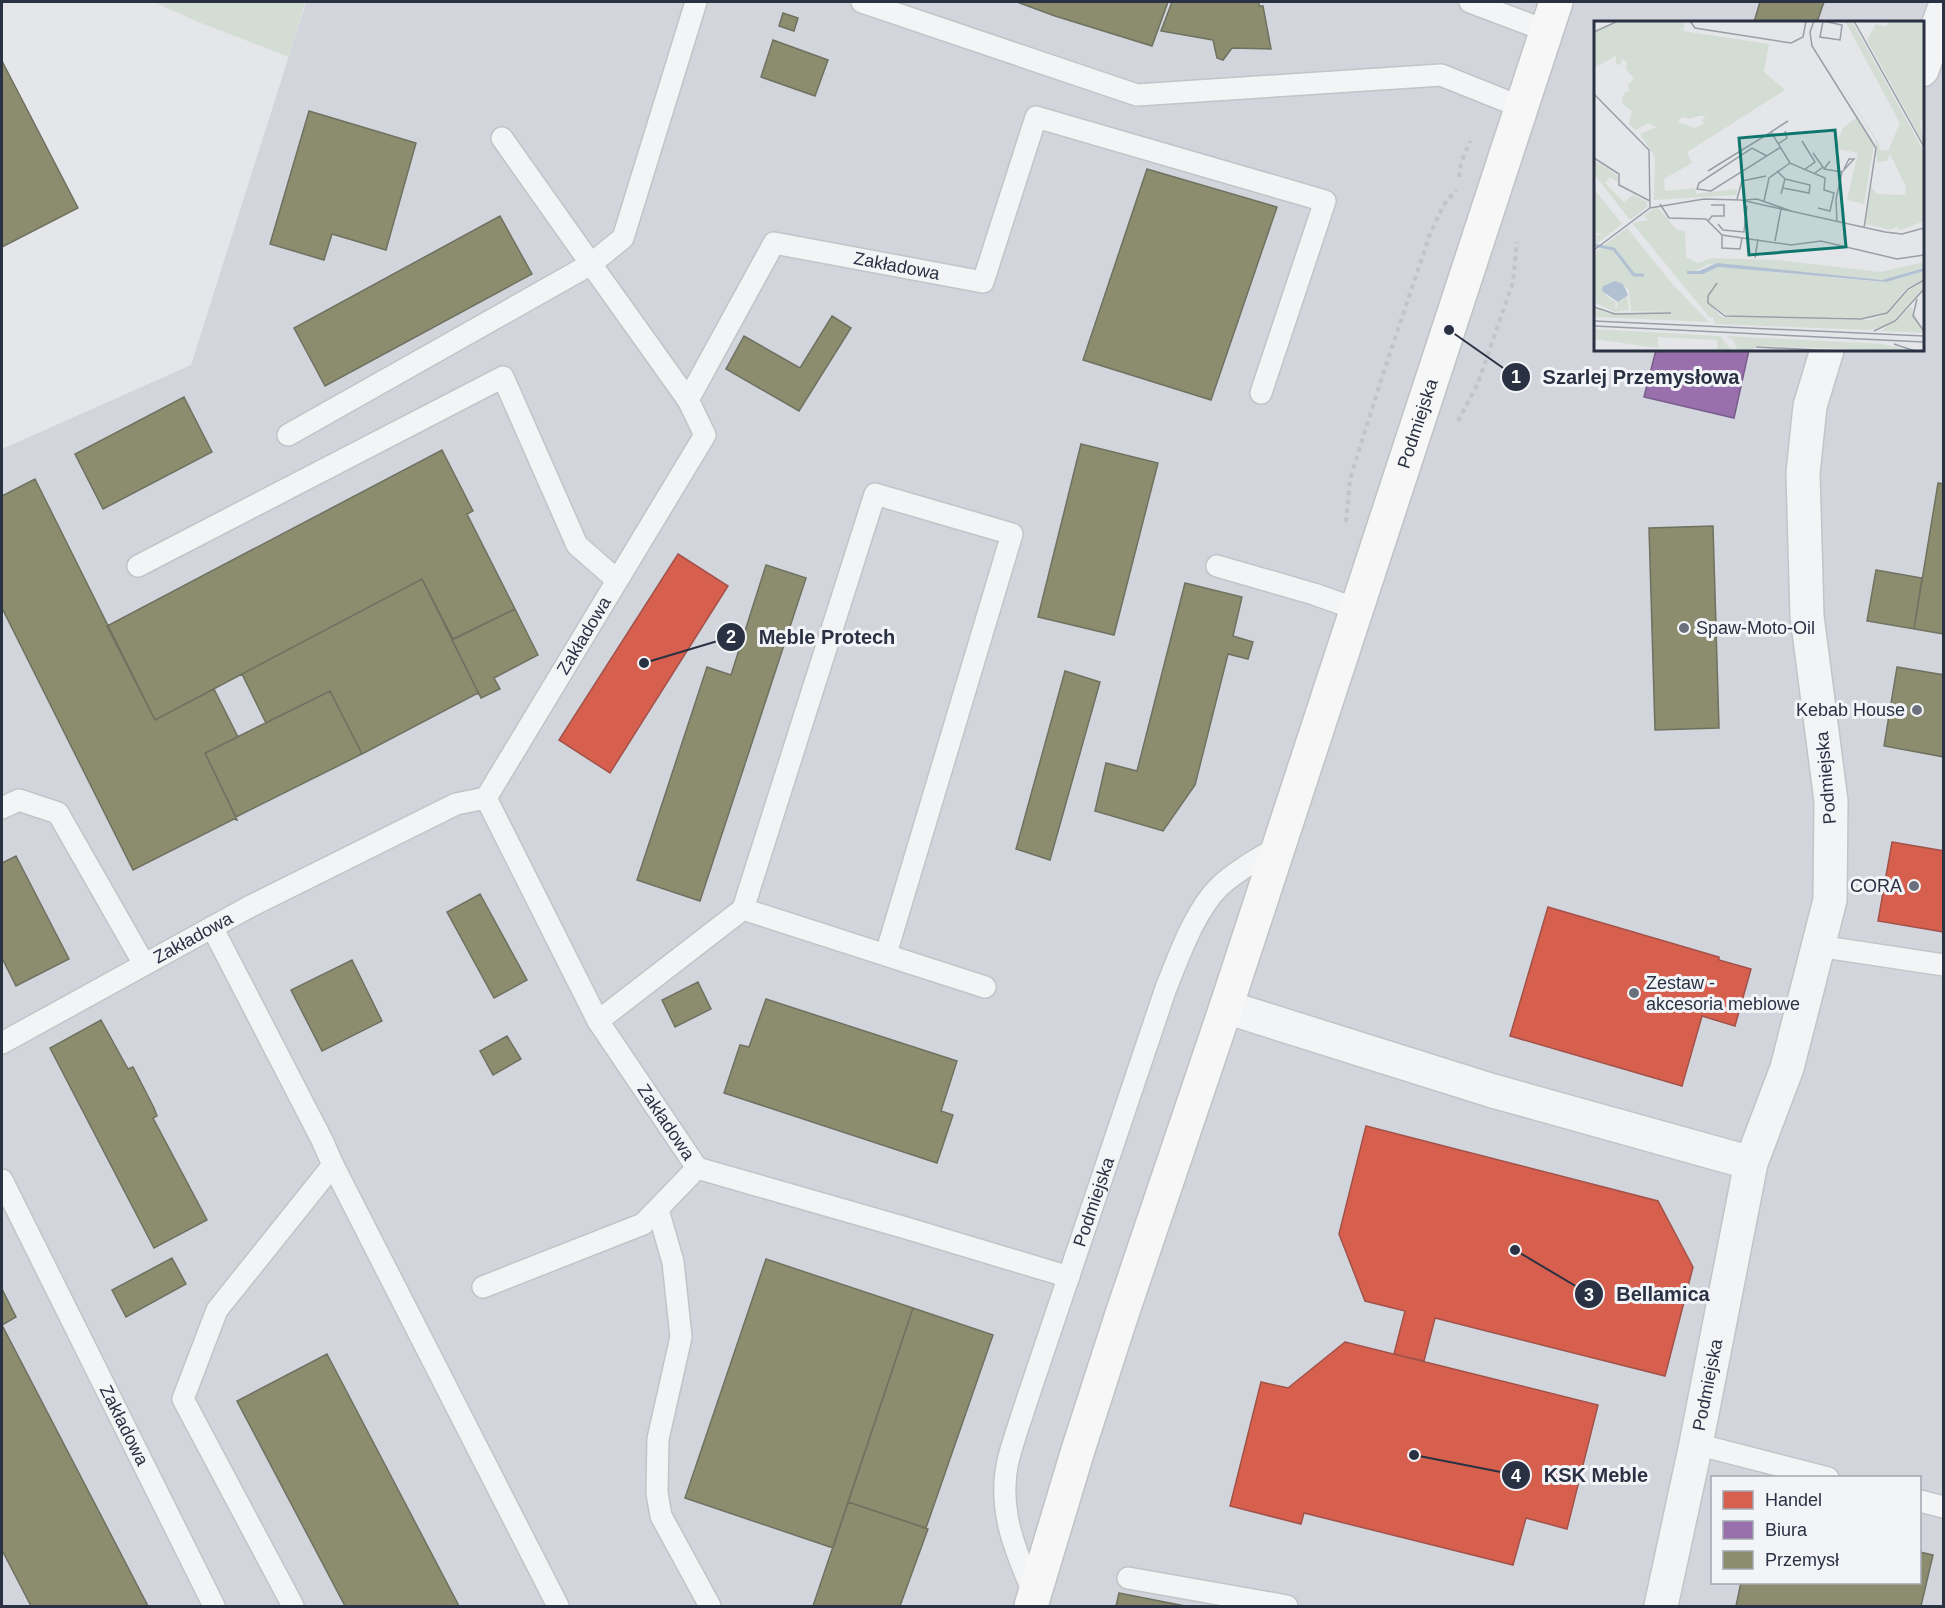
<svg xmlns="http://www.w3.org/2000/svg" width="1945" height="1608" viewBox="0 0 1945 1608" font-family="Helvetica,sans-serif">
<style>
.built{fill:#d2d5dc;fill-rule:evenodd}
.green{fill:#d4ddd4}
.shops{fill:#d6604d;stroke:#a2524a;stroke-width:1.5}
.offices{fill:#9970ab;stroke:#785d8c;stroke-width:1.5}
.industry{fill:#8c8c6e;stroke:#6f7161;stroke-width:1.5}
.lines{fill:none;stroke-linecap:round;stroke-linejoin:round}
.service-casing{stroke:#c2c4c7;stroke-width:24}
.minor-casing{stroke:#c2c4c7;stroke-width:36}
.primary-casing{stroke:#c0c2c6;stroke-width:36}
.path{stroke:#c3c4c9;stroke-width:4;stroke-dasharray:4.5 4.5;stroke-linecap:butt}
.service{stroke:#f3f4f6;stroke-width:21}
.minor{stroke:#f3f4f6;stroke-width:33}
.primary{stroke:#f7f7f7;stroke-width:33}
.poi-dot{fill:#6b707d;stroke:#f2f4f8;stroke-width:2}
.labels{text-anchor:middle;stroke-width:6;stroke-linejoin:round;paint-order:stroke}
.street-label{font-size:18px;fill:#2a3143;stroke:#f2f4f8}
.poi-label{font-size:18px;fill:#2a3143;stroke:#f2f4f8;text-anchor:start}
.inset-river{fill:none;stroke:#b2c0d4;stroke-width:3}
.inset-road{fill:none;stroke:#9a9ea7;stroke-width:1.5}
.view{fill:#0f766e;fill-opacity:0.15;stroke:#0f766e;stroke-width:3}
.inset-edge{fill:none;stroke:#2a3143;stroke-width:3}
.leader{fill:none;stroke:#2a3143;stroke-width:2}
.callout-dot{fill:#2a3143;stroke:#f2f4f8;stroke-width:2}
.mark-label{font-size:18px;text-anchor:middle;font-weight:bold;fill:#fff}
.callout-label{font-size:20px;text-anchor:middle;font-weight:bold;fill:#2a3143;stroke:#f2f4f8;stroke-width:6;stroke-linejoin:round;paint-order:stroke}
</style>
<rect width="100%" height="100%" fill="#e4e6e9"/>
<!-- built -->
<path class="built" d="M306 2H1943V1606H2V449L191 365ZM1596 22H1922V350H1596ZM1712 1478H1920V1582H1712Z"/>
<!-- green -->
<path class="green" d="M154 2H305L289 57 196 21Z"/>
<!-- shops -->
<path class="shops" d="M678 554 728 586 610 773 559 740Z
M1892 842 1944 851V932L1878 921Z
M1548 907 1719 957V960L1751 969 1735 1026 1702 1016 1682 1086 1510 1036Z
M1366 1126 1658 1201 1693 1267 1665 1376 1435 1318 1424 1361 1394 1354 1405 1311 1365 1301 1339 1234Z
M1345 1342 1598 1405 1567 1529 1526 1518 1513 1565 1304 1513 1301 1524 1230 1506 1261 1382 1288 1388Z"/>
<!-- offices -->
<path class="offices" d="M1656 350H1749L1734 418 1644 397Z"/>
<!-- industry -->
<path class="industry" d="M1017 2H1168L1152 46 1055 16Z
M1172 2H1259V6H1263L1271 49 1232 48 1223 60 1217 58 1213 40 1161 31Z
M1760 2H1824L1817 22H1754Z
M783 13 798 18 794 31 779 26Z
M773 40 828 60 815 96 761 77Z
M2 61 78 208 2 247Z
M309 111 416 143 386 250 332 234 324 260 270 244Z
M1147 169 1277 207 1211 400 1083 360Z
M500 216 532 274 325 386 294 328Z
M832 316 851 328 799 411 726 369 744 336 800 368Z
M184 397 212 452 103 509 75 454Z
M1081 444 1158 463 1114 635 1038 617Z
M442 450 473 511 467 514 515 609 453 639 422 579 155 720 107 626Z
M35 479 155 720 214 689 238 737 205 753 237 820 234 819 133 870 2 608V496Z
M1938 483 1944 484V634L1914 629Z
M1713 526 1719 728 1655 730 1649 528Z
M766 565 806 578 700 901 637 880 707 667 731 675Z
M1876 570 1922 578 1914 629 1867 621Z
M422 579 479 694H476L362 754 330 691 266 723 242 674Z
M1185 583 1242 597 1233 636 1253 642 1248 659 1228 654 1195 785 1163 831 1095 811 1106 763 1137 771Z
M515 609 538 655 494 678 500 689 481 698 452 640Z
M1897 667 1944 675V757L1884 746Z
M1065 671 1100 682 1050 860 1016 849Z
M330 691 362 754 236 817 205 753Z
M16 856 69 959 16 986 2 958V863Z
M480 894 527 980 494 998 447 912Z
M352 960 382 1021 322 1051 291 990Z
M698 982 711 1009 675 1027 662 1000Z
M766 999 957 1061 941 1111 953 1115 937 1163 724 1093 740 1045 749 1047Z
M101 1020 128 1069 133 1067 154 1108 157 1116 153 1118 207 1220 154 1248 50 1048Z
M507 1036 521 1059 493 1075 480 1051Z
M172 1258 186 1284 126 1317 112 1290Z
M766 1259 913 1308 833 1548 685 1498Z
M2 1289 16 1317 2 1325 148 1606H31L2 1550Z
M913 1308 993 1335 926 1528 848 1502Z
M327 1354 459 1606H345L237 1401Z
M848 1502 928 1529 900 1606H813Z
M1920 1552 1933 1555 1921 1606H1736L1741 1582H1920Z
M1119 1593 1185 1606H1116Z"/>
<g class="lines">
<!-- service casing -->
<g class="service-casing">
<g id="service">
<path d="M862 2 1137 95 1441 75 1521 107"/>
<path d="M1470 2 1547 31"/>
<path d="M502 138 591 264 623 238 696 2"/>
<path d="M288 435 591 264 688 400"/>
<path d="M138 566 503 377 577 545 617 580"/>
<path d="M1217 566 1314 594 1356 609"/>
<path d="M2 808 19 800 58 813 144 964"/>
<path d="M743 909 875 494 1012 534 886 954"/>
<path d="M212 927 322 1140 333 1165 558 1606"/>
<path d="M1818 946 1944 965"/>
<path d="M598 1021 743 909 985 987"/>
<path id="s1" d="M2 1043 249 907 456 804 486 798"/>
<path id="s2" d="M2 1180 214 1606"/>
<path d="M658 1210 673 1262 681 1337 658 1439 657 1493 661 1516 710 1606"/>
<path id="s3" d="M1069 1277 906 1228 697 1168 598 1021 486 798 705 435 688 400 774 243 983 282 1036 117 1325 201 1261 393"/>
<path d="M483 1287 643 1224 697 1168"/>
<path d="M1696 1444 1828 1478"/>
<path d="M1920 1501 1944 1507"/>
<path d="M1128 1578 1287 1606"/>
<path id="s4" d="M1034 1594C1015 1551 996 1506 1009 1457 1014 1438 1021 1419 1027 1400L1166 988C1179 956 1195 910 1220 886 1237 870 1258 859 1278 847"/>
<path d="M293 1606 183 1399 217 1310 333 1165"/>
</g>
</g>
<!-- minor casing -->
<g class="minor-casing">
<g id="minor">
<path d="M1922 70 1944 9"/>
<path d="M1226 1007 1493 1091 1751 1163"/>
<path id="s5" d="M1661 1606 1696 1444 1751 1163 1787 1068 1830 900 1831 801 1807 616 1803 473 1810 406 1827 350"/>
</g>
</g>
<!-- primary casing -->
<g class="primary-casing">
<g id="primary">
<path id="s6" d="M1031 1606 1078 1450 1121 1317 1226 1007 1556 2"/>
</g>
</g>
<!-- path -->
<path class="path" d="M1459 177 1461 163 1470 141
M1458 421 1478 383 1513 282 1517 242
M1346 522 1350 479 1382 377 1430 234 1443 206 1456 190"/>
<!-- service -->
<use href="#service" class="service"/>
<!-- minor -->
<use href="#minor" class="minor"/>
<!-- primary -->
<use href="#primary" class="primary"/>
</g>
<!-- markers -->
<g class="poi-dot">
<circle cx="1684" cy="628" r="6"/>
<circle cx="1917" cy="710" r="6"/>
<circle cx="1914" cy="886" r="6"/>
<circle cx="1634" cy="993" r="6"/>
</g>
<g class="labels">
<!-- street labels -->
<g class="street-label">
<text dy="6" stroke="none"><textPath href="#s3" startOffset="1581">Zakładowa</textPath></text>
<text dy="6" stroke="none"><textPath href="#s6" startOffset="1244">Podmiejska</textPath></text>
<text dy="6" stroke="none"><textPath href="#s3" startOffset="1004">Zakładowa</textPath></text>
<text transform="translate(1826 778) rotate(-95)" y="6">Podmiejska</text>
<text dy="6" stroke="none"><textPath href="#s1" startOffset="218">Zakładowa</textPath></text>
<text transform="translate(666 1122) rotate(56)" y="6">Zakładowa</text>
<text dy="6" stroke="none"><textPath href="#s4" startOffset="411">Podmiejska</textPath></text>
<text dy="6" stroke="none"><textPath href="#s5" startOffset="226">Podmiejska</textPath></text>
<text dy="6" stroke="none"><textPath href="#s2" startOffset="274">Zakładowa</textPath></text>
</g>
<!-- poi labels -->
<g class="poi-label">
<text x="1696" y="634">Spaw-Moto-Oil</text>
<text x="1905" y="716" text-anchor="end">Kebab House</text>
<text x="1902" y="892" text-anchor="end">CORA</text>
<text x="1646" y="989">Zestaw -<tspan x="1646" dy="21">akcesoria meblowe</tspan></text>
</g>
</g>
<!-- overview -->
<g transform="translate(1594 21)">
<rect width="330" height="330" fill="#e4e6e9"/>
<path d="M26 0H91L89 10 175 23 170 51 191 69 93 131 98 142 70 158 71 170 101 167 102 173 143 168V174L60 179 61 136 46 113 63 106 54 102 42 109 35 103 38 90 29 84 28 77 32 70 36 71 34 64 40 58 32 48 33 41 28 38 27 44 22 43V35L0 47V12ZM103 95H112L107 100 111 102 101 107 84 101 88 96 96 98ZM251 0H258L330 131V200L313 207 303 209 305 205 296 209 271 203 277 166 283 173 311 174 312 166 296 133 293 140 283 141 282 120 244 60 284 121 286 129 294 130 306 102ZM295 0H330V98L326 100 330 123 273 19 282 3 292 6ZM263 96 280 124 270 183 253 179 264 132 240 127 249 107ZM0 139 24 155V161L16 156 11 162 30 181 39 174 53 181V186L36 199 0 153ZM0 168 28 203 0 225V213L10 215 0 211ZM63 186 83 209 91 210 92 236 104 242 118 237 183 239 286 251 330 241V247L288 259 115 243 94 254 124 246 287 261 330 250V258L313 267 291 292 278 297 135 295 114 282 128 296 276 299 290 294 309 273 330 260V267L295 304 276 309 121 303 119 296 116 297 38 202 55 199 49 195ZM33 207 80 265 115 301 0 296V287L14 292 76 291 37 290 35 269 29 263 11 264 12 275 21 281 22 289 24 281 33 275 35 289 21 291 0 281V232ZM317 286 330 312 287 310ZM0 308 126 315 138 330H124L123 319 64 316V327L0 318ZM132 315 289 323 318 330 162 325 158 330H144L139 319Z" fill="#d4ddd4" fill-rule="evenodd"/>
<path d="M123 242 288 259 330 247V250L292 261 124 246 109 253H93V250H105ZM21 260 29 263 34 274 24 281 8 270 9 265Z" fill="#b2c0d4"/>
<path class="inset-river" d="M0 224 20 228 40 254H50"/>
<path class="inset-road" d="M96 0 101 7 197 22 209 16 212 0M220 0 216 11 218 25 282 127 270 207M226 0H229L248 4 246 19 226 16 229 0M260 0 330 126M0 11 24 0M0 73 55 129 56 187M177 111 194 100M208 120 221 141 210 149M184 123 193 117 191 110M219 132 229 146 221 152M173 135 158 127 105 162 103 168 117 170 187 126M0 137 25 153V164L56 180M236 140 230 148 248 151M114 150 177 111 196 142M183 150 191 158 187 173M189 167 215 172 216 164 191 158M143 178 148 160 172 155M151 179 163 178 197 190M170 180 175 157 196 142 231 157 230 169 240 172 236 190 224 187M66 183 75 197 112 198 128 214 197 224 227 220 303 238 330 234M114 200 118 195H130V184H117M243 201 242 178 248 151 260 138H255L250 148M124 203 129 209 150 211 153 185M128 214V227L146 228 148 217M181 220 187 188M0 229 56 187 110 178 147 179 291 211 308 213 330 207M161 237 164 218M123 262 114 275V282L131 295 267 298 293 292 314 268 330 259M323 278 319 295 330 310M0 286 21 293 77 292M0 300 330 315M0 305 330 321M280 310 301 300 330 268M300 323 321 330M162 326 245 330"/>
<path class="view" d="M241 109 252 226 155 234 145 117Z"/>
<rect width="330" height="330" class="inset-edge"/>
</g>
<!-- callouts -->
<path class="leader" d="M1449 330L1516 377M644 663L731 637M1515 1250L1589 1294M1414 1455L1516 1475"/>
<g class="callout-dot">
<circle cx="1449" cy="330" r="6"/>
<circle cx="644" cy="663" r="6"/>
<circle cx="1515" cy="1250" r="6"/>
<circle cx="1414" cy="1455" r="6"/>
<circle cx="1516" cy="377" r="15"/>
<circle cx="731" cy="637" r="15"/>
<circle cx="1589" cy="1294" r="15"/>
<circle cx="1516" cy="1475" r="15"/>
</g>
<g class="mark-label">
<text x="1516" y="383">1</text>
<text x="731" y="643">2</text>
<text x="1589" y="1301">3</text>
<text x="1516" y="1482">4</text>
</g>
<g class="callout-label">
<text x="1641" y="384">Szarlej Przemysłowa</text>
<text x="827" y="644">Meble Protech</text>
<text x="1663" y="1301">Bellamica</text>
<text x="1596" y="1482">KSK Meble</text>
</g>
<!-- border -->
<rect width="1945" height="1608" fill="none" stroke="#2a3143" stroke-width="6"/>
<!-- legend -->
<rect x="1711" y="1476" width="210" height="108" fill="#f2f4f8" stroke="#a2a6b0" stroke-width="1.5"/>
<rect x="1723" y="1491" width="30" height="18" fill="#d6604d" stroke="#a2a6b0" stroke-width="1.5"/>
<text x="1765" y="1506" font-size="18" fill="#2a3143">Handel</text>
<rect x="1723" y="1521" width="30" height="18" fill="#9970ab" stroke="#a2a6b0" stroke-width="1.5"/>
<text x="1765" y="1536" font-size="18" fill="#2a3143">Biura</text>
<rect x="1723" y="1551" width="30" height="18" fill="#8c8c6e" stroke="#a2a6b0" stroke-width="1.5"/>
<text x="1765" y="1566" font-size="18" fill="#2a3143">Przemysł</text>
</svg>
